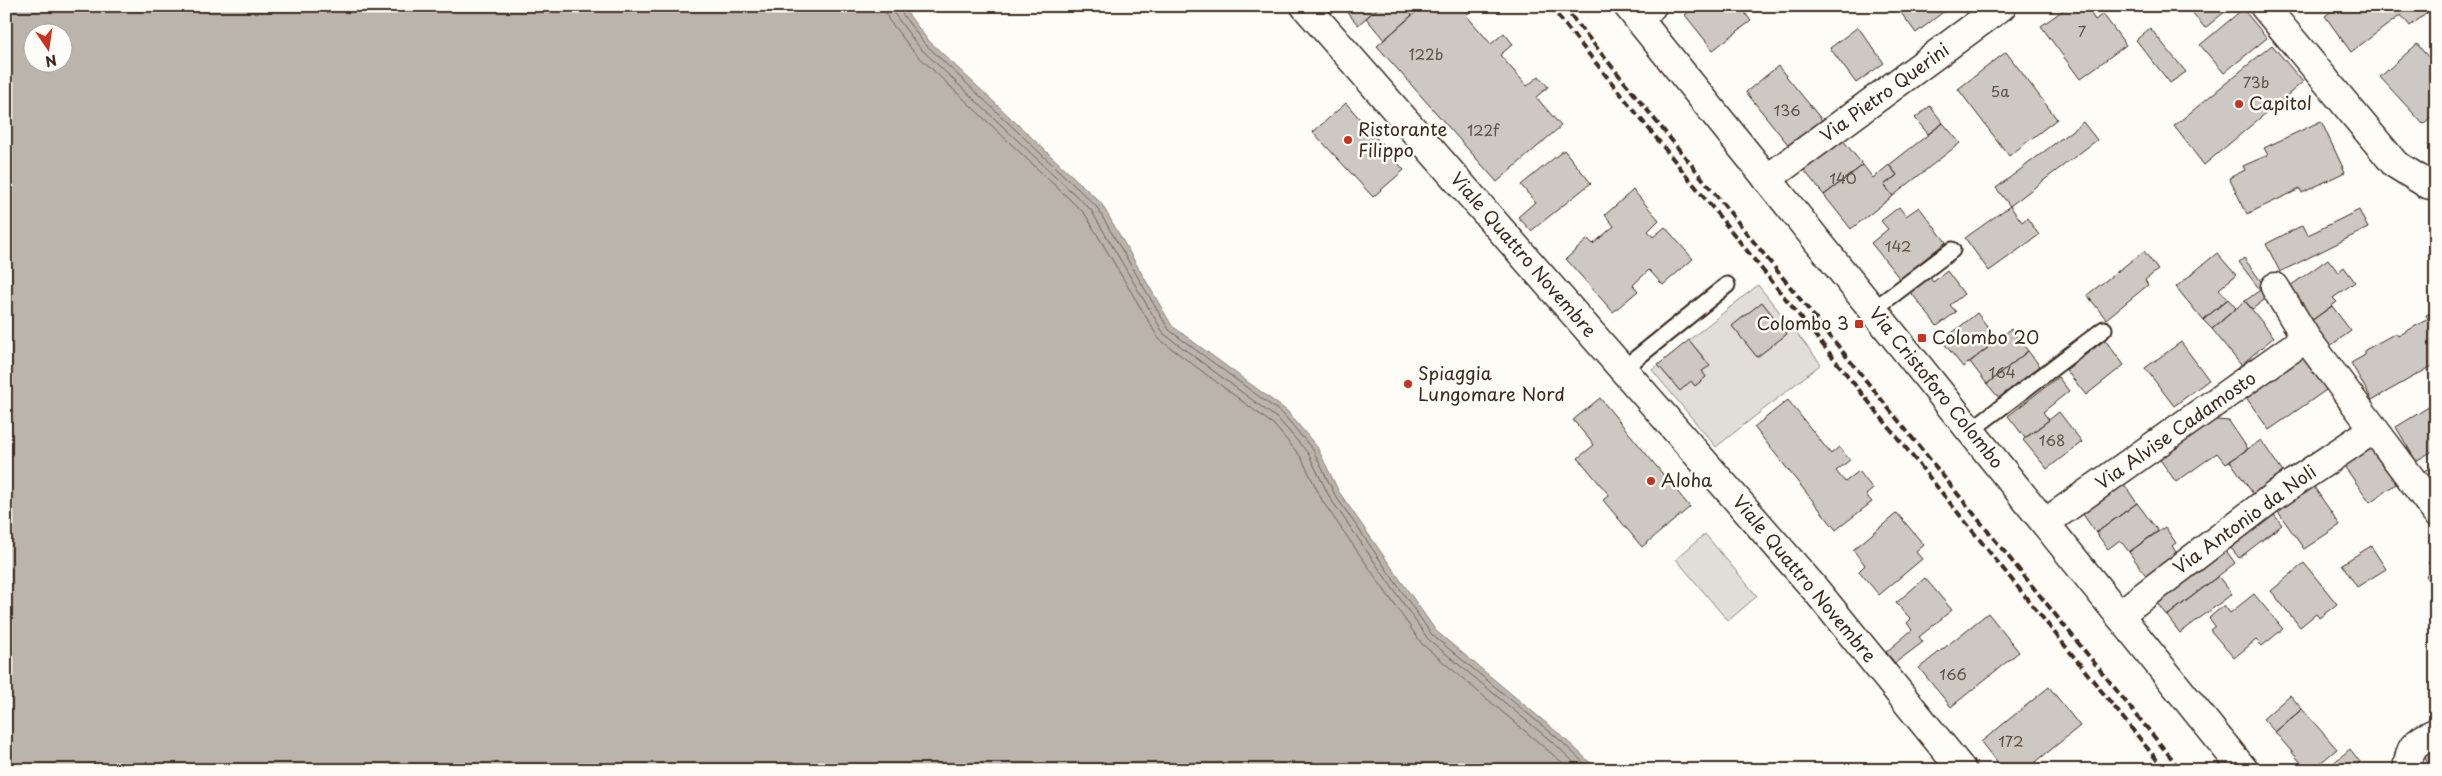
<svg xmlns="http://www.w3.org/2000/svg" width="2442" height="776" viewBox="0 0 2442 776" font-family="'Playpen Sans',sans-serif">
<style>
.green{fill:#e1ded7;stroke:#8e847a;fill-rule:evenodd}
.water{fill:#bbb4ad;stroke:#887d74;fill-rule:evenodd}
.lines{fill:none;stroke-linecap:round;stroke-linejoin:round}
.shore{stroke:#6e6157;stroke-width:1}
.building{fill:#cdc8c2;stroke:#3b2a1e}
.lane-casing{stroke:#3b2a1e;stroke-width:19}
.street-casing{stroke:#3b2a1e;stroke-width:31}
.primary-casing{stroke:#3b2a1e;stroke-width:31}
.lane{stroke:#fdfcf7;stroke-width:15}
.street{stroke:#fdfcf7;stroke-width:28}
.primary{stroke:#fdfcf7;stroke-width:28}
.rail{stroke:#3b2a1e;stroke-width:4;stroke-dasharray:8 4;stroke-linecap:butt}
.poi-dot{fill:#c8321e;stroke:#fdfcf7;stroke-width:2}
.labels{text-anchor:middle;stroke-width:5;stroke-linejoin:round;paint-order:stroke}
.number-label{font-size:15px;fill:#605247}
.street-label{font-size:18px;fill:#3b2a1e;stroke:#fdfcf7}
.poi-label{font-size:18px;fill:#3b2a1e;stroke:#fdfcf7;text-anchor:start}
</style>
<rect width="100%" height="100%" fill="#fdfcf7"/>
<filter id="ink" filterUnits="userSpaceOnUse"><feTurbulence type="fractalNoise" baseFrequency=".02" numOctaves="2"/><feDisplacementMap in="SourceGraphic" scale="10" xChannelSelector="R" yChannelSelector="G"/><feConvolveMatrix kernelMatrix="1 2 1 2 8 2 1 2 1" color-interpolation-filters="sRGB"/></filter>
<g filter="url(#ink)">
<!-- green -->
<path class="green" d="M1758 285 1821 364 1716 447 1652 370 1658 365 1680 391 1691 381 1695 386 1706 377 1702 371 1710 365 1689 340ZM1762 302 1787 334 1757 357 1732 326Z
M1705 534 1757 596 1728 621 1676 559Z"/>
<!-- water -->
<path class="water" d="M6 6H902L927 39 1101 203 1172 326 1287 411 1317 447 1339 492 1436 631 1564 738 1598 770H6ZM32 32H62V62H32Z"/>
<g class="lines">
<!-- shore -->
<path class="shore" d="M885 6 888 19 914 52 1085 214 1159 339 1274 425 1301 457 1323 502 1422 644 1571 770
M892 6 895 15 919 47 1091 210 1164 334 1279 420 1308 453 1330 498 1428 639 1557 746 1582 770
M899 6 900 11 924 43 1096 206 1169 330 1284 415 1313 450 1335 495 1432 635 1561 741 1591 770"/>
</g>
<!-- building -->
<path class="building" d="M1342 6H1380L1358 25Z
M1380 6H1404L1412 15 1384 40 1366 18Z
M1423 6H1477L1466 15 1491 44 1504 33 1513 44 1500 55 1527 86 1539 76 1548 87 1536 97 1561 126 1497 182 1377 46Z
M1696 6H1740L1751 21 1713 50 1685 15Z
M1896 6H1951L1916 33Z
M2069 6H2086L2095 20 2103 14 2126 45 2080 79 2041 26Z
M2187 6H2232L2205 28Z
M2338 6H2422L2427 13 2410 26 2401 15 2351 52 2325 16Z
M2243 9 2267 38 2224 73 2200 45Z
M1858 27 1884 63 1856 83 1830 48Z
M2150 28 2186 72 2170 83 2136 40Z
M2417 44 2428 57 2436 50V113L2423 124 2380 77Z
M2272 45 2303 82 2204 165 2174 126Z
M2006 52 2057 119 2009 156 1958 89Z
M1778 66 1822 120 1790 147 1746 92Z
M1346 103 1404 170 1373 197 1313 132Z
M1930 106 1943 123 1928 134 1915 118Z
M2321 121 2345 172 2302 193 2300 189 2247 214 2229 178 2245 170 2243 166 2268 155 2264 148Z
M2083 122 2097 140 2010 206 1996 188Z
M1943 123 1960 143 1893 196 1884 185 1897 175 1889 165Z
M1842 139 1863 165 1824 195 1804 170Z
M1564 150 1591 183 1531 231 1518 217 1535 202 1521 185Z
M1863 165 1873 178 1889 165 1897 175 1884 185 1893 196 1851 229 1824 195Z
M1633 190 1659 220 1648 231 1653 237 1665 227 1693 259 1663 285 1649 270 1633 285 1638 291 1613 312 1566 259 1588 239 1593 244 1614 226 1605 215Z
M2010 206 2022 222 2027 218 2039 235 1989 271 1965 238Z
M1899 207 1906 216 1919 207 1946 242 1900 279 1871 243 1888 229 1881 221Z
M2359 210 2368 228 2280 272 2266 244 2303 225 2308 235Z
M2144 251 2158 270 2145 280 2148 285 2106 319 2087 295Z
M2217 253 2236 275 2219 289 2228 299 2203 320 2176 287Z
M2244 258 2271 295 2252 309 2245 301 2260 290 2239 262Z
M2328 259 2338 272 2344 267 2355 282 2333 298 2337 302 2307 324 2297 310 2304 305 2290 286Z
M1947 271 1964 294 1950 305 1956 312 1937 326 1909 290 1928 275 1933 282Z
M2228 299 2236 308 2212 329 2203 320Z
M2245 301 2274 337 2241 365 2212 329Z
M1762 302 1787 334 1757 357 1732 326Z
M2332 306 2351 331 2326 349 2307 324Z
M2436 310V364L2372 400 2351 363 2365 355V350L2396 333 2398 336 2428 319 2426 315Z
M1977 313 1998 340 1963 367 1942 341Z
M2011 329 2028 351 1987 384 1970 362Z
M1689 340 1710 366 1702 371 1706 377 1695 386 1691 381 1680 391 1658 365Z
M2105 340 2124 365 2086 395 2066 370Z
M2181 342 2209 380 2174 406 2145 368Z
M2028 351 2040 366 1999 398 1987 384Z
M2303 351 2329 388 2269 430 2243 393Z
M2058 377 2069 391 2043 412 2049 420 2025 438 2008 416Z
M1600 398 1690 507 1642 547 1603 500 1609 495 1578 458 1594 445 1573 420Z
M1788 400 1831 454 1839 447 1850 460 1836 471 1845 482 1859 471 1873 489 1866 495 1872 502 1836 530 1754 427Z
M2432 405 2436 411V449L2416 461 2396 427Z
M2059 412 2082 442 2047 469 2023 440Z
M2206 419 2229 421 2248 449 2226 464 2217 453 2176 482 2156 454Z
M2261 440 2286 477 2256 498 2230 461Z
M2374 445 2400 481 2370 502 2344 466Z
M2436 464V489L2424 471Z
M2121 480 2137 503 2096 533 2080 510Z
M2312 484 2340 525 2304 549 2276 509Z
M2137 503 2158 531 2129 552 2120 540 2108 549 2096 533Z
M2269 508 2282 525 2239 558 2226 542Z
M1897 513 1924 545 1916 552 1922 559 1879 595 1859 571 1865 565 1853 550Z
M2165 527 2176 543 2172 546 2178 555 2147 577 2129 552Z
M2222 545 2235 563 2167 616 2153 598Z
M2371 546 2386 569 2357 587 2342 564Z
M2436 557V589L2426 576 2434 570 2428 563Z
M2304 563 2337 604 2319 618 2316 614 2300 627 2271 591Z
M2218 576 2232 594 2180 633 2167 616Z
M1925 578 1952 610 1919 637 1923 642 1895 663 1886 652 1912 630 1907 623 1911 619 1896 603Z
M2254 594 2283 629 2262 646 2256 640 2234 658 2210 630 2215 626 2209 618 2224 605 2230 613Z
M1988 613 2019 652 1951 707 1919 668Z
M2049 687 2080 726 2026 770H2003L1981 742Z
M2290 695 2302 709 2275 732 2263 719Z
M2302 709 2337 749 2312 770H2307L2275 732Z
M2436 741V770H2431L2421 749Z
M2350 749 2360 762 2351 770H2325Z"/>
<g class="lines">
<!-- lane casing -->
<g class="lane-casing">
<path id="lane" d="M1873 310 1952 250
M1623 369 1727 285
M1970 431 2104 329"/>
</g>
<!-- street casing -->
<g class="street-casing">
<path id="street" d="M1305 6 1815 589 1962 770
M2264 6 2395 164 2427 184 2436 186
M1638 18 1652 6
M1767 179 2002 6
M2275 287 2306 338
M2045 523 2306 338 2436 512
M2119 615 2277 494 2374 429
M2407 770C2410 744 2414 744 2436 732"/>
</g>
<!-- primary casing -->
<g class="primary-casing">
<path id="primary" d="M1628 6 2244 770"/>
</g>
<!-- lane -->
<use href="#lane" class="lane"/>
<!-- street -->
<use href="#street" class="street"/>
<!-- primary -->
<use href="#primary" class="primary"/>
<!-- rail -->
<path class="rail" d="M1550 6 2165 770
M1563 6 2181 770"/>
</g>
</g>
<!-- markers -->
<g class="poi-dot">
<circle cx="2239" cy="104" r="5"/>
<circle cx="1348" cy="140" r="5"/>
<rect x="1854" y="319" width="10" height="10" rx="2.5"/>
<rect x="1917" y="333" width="10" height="10" rx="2.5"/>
<circle cx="1408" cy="384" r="5"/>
<circle cx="1651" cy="481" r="5"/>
</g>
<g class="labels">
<!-- number labels -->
<g class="number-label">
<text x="2082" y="37">7</text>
<text x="1426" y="60">122b</text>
<text x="2256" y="88">73b</text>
<text x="2000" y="97">5a</text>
<text x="1787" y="116">136</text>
<text x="1483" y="136">122f</text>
<text x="1843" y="184">140</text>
<text x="1898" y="252">142</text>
<text x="2002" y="378">164</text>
<text x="2052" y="446">168</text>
<text x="1953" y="680">166</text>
<text x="2011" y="747">172</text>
</g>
<!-- street labels -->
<g class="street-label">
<text transform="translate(1885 93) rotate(-36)" y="6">Via Pietro Querini</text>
<text transform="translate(1523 255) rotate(49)" y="6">Viale Quattro Novembre</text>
<text transform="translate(1936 388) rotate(51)" y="6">Via Cristoforo Colombo</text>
<text transform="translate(2176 431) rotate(-35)" y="6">Via Alvise Cadamosto</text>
<text transform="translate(2245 520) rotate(-36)" y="6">Via Antonio da Noli</text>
<text transform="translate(1804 579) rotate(50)" y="6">Viale Quattro Novembre</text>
</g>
<!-- poi labels -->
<g class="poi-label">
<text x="2249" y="110">Capitol</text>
<text x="1358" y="136">Ristorante<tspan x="1358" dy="21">Filippo</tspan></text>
<text x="1849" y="330" text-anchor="end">Colombo 3</text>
<text x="1932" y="344">Colombo 20</text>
<text x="1418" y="380">Spiaggia<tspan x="1418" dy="21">Lungomare Nord</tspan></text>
<text x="1661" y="487">Aloha</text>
</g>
</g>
<!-- margin -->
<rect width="2442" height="776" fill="none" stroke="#fdfcf7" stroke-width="25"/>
<rect x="12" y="12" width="2417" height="751" fill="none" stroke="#3b2a1e" stroke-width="2" filter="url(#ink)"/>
<!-- north arrow -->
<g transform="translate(48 48) rotate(167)"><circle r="24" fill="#fdfcf7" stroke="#afa8a0"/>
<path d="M0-4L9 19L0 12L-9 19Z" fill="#c8321e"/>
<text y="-8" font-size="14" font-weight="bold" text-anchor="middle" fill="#3b2a1e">N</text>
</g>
</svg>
